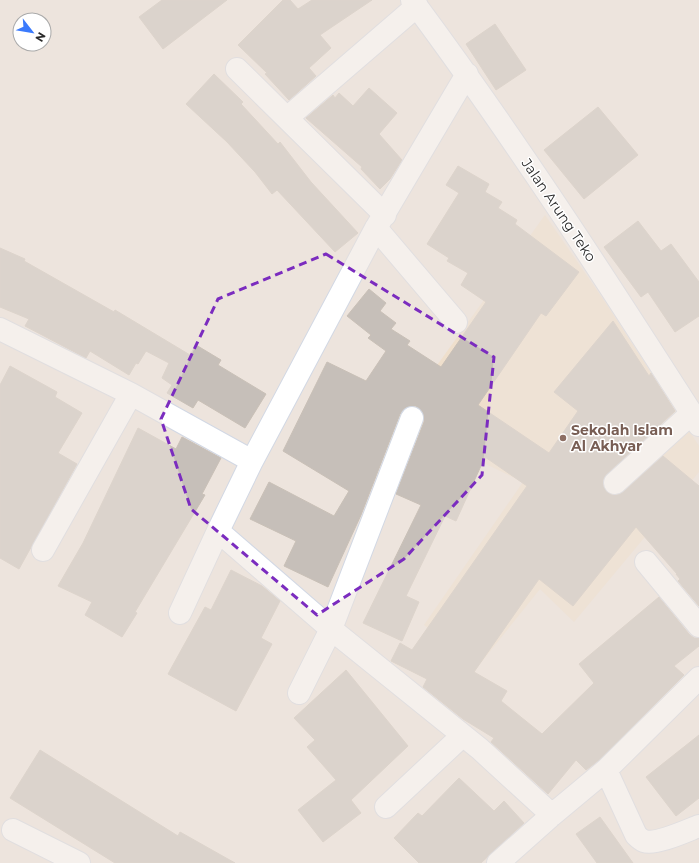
<svg xmlns="http://www.w3.org/2000/svg" width="699" height="863" viewBox="0 0 699 863" font-family="Montserrat,sans-serif">
<style>
.education{fill:#efdfcc}
.building{fill:#c6bfb9;stroke:#c9c0b7}
.lines{fill:none;stroke-linecap:round;stroke-linejoin:round}
.minor-casing{stroke:#d2d8e4;stroke-width:24}
.minor{stroke:#fff;stroke-width:22}
.marked{fill:none;stroke:#7b2cbf;stroke-width:3;stroke-dasharray:8 5;stroke-linejoin:round}
.education-dot{fill:#8d6e63;stroke:#fff;stroke-width:1.5}
.labels{text-anchor:middle;stroke-width:3;stroke-linejoin:round;paint-order:stroke}
.street-label{font-size:14px;fill:#2b2b2b;stroke:#fff}
.education-label{font-size:14px;font-weight:bold;fill:#785e54;stroke:#fff;text-anchor:start}
</style>
<rect width="100%" height="100%" fill="#ede4dd"/>
<!-- education -->
<path class="education" d="M545 215 605 302 699 446V472L574 622 540 589 479 665 424 625 523 482 414 429 412 400Z"/>
<!-- building -->
<path class="building" d="M162 0H227L163 49 139 17Z
M283 0H290L298 9 312 0H372L320 35 331 48 309 68 316 76 289 100 265 74 267 73 238 45Z
M495 24 526 70 496 90 466 44Z
M214 74 243 102 241 104 278 144 280 142 311 182 358 233 335 252 277 190 272 194 255 172 227 142 186 104Z
M369 88 397 113 379 134 402 160 390 179 380 189 361 169 362 167 306 118 333 95 335 98 339 93 353 106Z
M598 107 638 155 584 199 544 150Z
M458 166 489 184 485 192 502 202 498 208 517 220 515 224 579 272 546 316 541 313 478 405 549 453 578 411 554 392 613 321 649 376 651 373 675 411 607 474 603 480V485L606 491 612 495H617L623 492 663 456 699 486V606L678 581 680 579 676 574H677L636 527 573 606 539 579 474 672 507 691 501 701 542 734 594 683 579 664 659 597 689 634 694 638H699V646L674 666 684 675 598 761 586 770 576 760 548 794 491 742 494 738 463 719 423 687 427 679 391 661 400 643 412 650 527 486 485 457 456 521 445 516 406 596 419 602 402 641 363 623 421 505 396 494 424 422V416L421 410 416 406H410L404 409 400 414 361 515 328 587 284 566 296 541 250 519 269 482 334 516 349 491 283 451 327 362 366 381 386 351 368 338 371 335 347 316 369 289 386 303 380 311 396 323 391 329 410 341 407 345 441 367 486 302 461 285 468 273 447 261 449 258 427 244 459 193 446 185Z
M638 221 661 251 671 244 699 282V316L675 332 648 292 641 297 604 247Z
M0 248 25 259 24 261 114 312 115 310 190 355 196 345 221 360 218 365 266 394 245 428 198 400 193 408 167 393 172 385 162 378 169 363 146 351 138 364 136 363 129 375 90 351 86 358 25 326 29 319 0 307Z
M10 366 57 392 55 397 82 413 58 453 77 464 19 569 0 558V385Z
M138 428 176 449 182 437 221 458 202 494 205 495 135 612 137 613 122 637 85 615 92 602 58 586 83 543Z
M231 570 262 586 280 601 261 638 272 644 236 711 168 674 205 607 211 610Z
M346 670 408 746 351 800 361 813 323 842 298 810 336 780 307 747 315 740 294 718Z
M699 735V798L676 816 646 777Z
M40 750 178 836 180 832 235 863H115L10 798Z
M459 778 494 811 504 801 524 823 481 863H419L394 838 418 813 422 816Z
M600 817 633 863H597L576 834Z"/>
<g class="lines">
<!-- minor casing -->
<g class="minor-casing">
<path id="minor" d="M412 0C514 137 607 281 699 425
M237 69 385 215
M287 118 417 6
M376 228 456 322
M0 329 131 394 252 461 218 531 331 629 480 749 552 815
M252 461 376 228 467 74
M615 483 692 413
M43 550 131 394
M646 562 699 626
M180 613 218 531
M299 693 331 629 412 418
M606 770 636 835C638 837 641 840 644 841 656 845 686 831 699 826
M386 807 462 736
M13 830 79 863
M498 863 552 815 606 770 699 678"/>
</g>
<!-- minor -->
<use href="#minor" class="minor"/>
</g>
<!-- marked area -->
<path d="M0 0H699V863H0ZM326 254 494 357 482 475 404 559 317 615 191 509 161 419 218 299Z" fill="#ede4dd" fill-opacity=".55" fill-rule="evenodd"/>
<path class="marked" d="M326 254 494 357 482 475 404 559 317 615 191 509 161 419 218 299Z"/>
<!-- markers -->
<circle class="education-dot" cx="563" cy="438" r="4"/>
<g class="labels">
<!-- street labels -->
<g class="street-label">
<text transform="translate(559 210) rotate(56)" y="5">Jalan Arung Teko</text>
</g>
<!-- education labels -->
<g class="education-label">
<text x="571" y="435">Sekolah Islam<tspan x="571" dy="16">Al Akhyar</tspan></text>
</g>
</g>
<!-- north arrow -->
<g transform="translate(32 32) rotate(121)"><circle r="19" fill="#ffffff" stroke="#aaaaaa"/>
<path d="M0-3L7 15L0 10L-7 15Z" fill="#3b7afc"/>
<text y="-6" font-size="11" font-weight="bold" text-anchor="middle" fill="#2b2b2b">N</text>
</g>
</svg>
